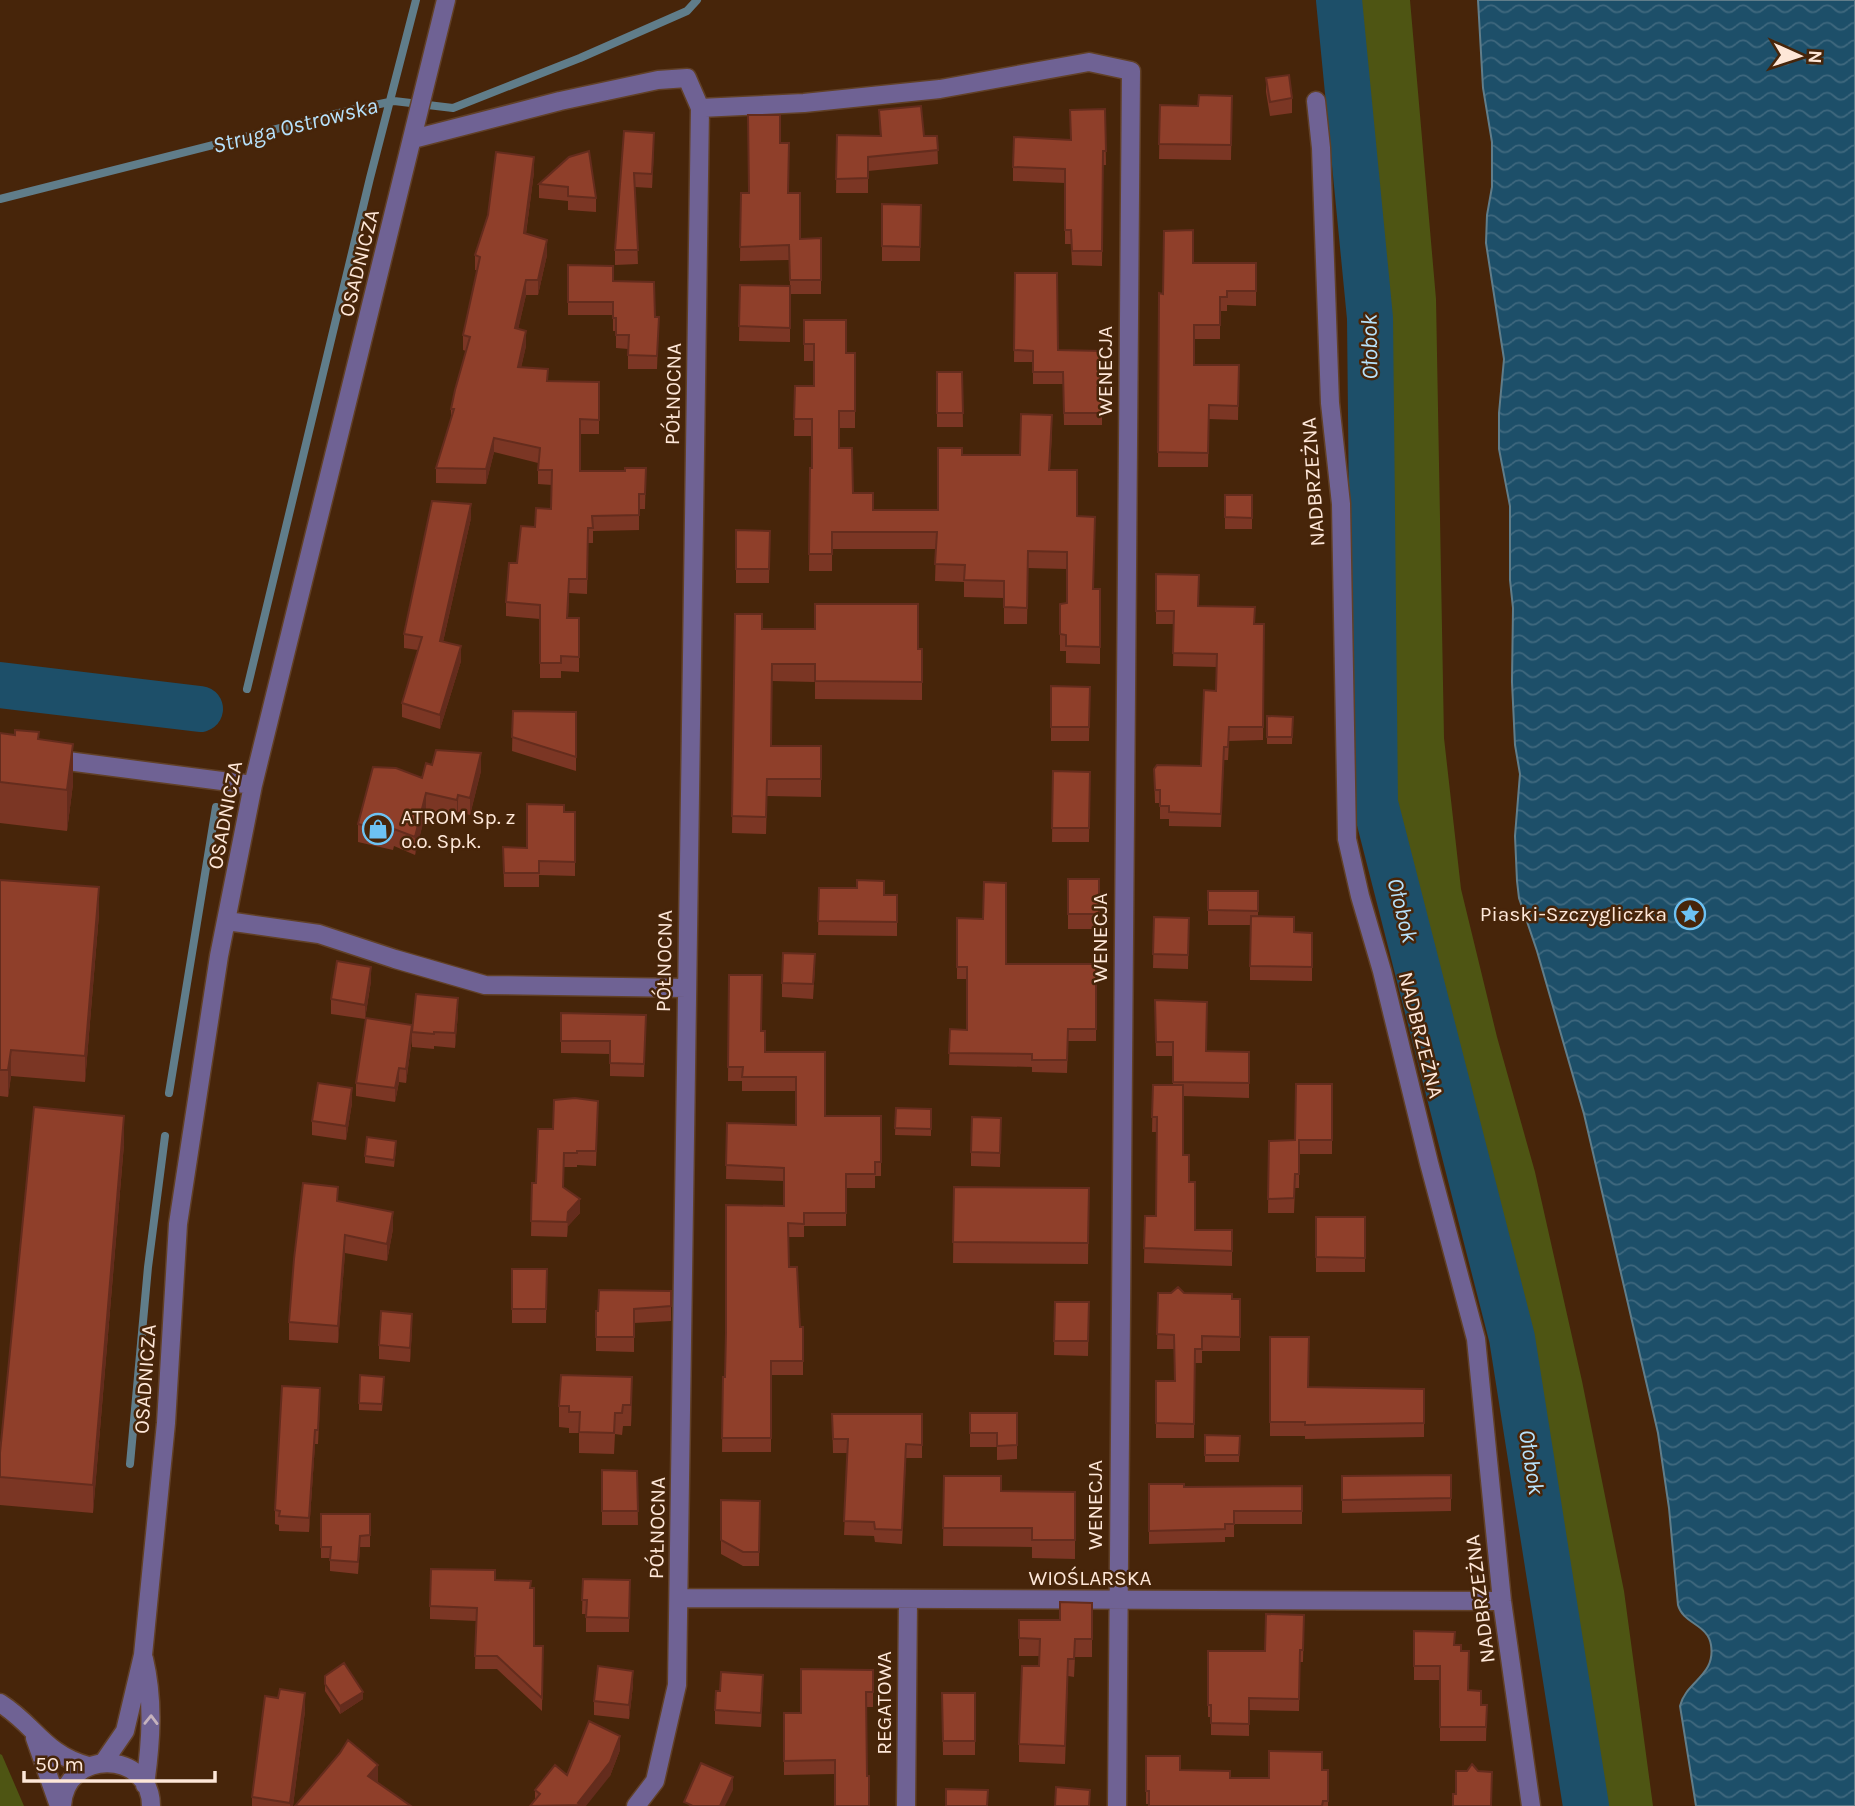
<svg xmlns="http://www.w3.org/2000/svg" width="1855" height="1806" viewBox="0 0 1855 1806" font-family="Karla,sans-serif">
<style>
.green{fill:#4e5513}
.water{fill:url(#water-waves);stroke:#607d8a;stroke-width:2}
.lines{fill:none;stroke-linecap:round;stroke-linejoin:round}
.stream{stroke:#607d8a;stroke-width:8}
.river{stroke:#1d4f69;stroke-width:46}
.minor-casing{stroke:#614027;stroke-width:21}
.minor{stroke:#6f6294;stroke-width:18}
.wall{fill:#7b3624}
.shaded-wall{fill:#642c1d}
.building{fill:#8f3f2a;stroke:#642c1d;stroke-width:2}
.oneway{stroke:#c5b2bd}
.labels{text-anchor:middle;stroke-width:5;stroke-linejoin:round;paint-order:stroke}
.street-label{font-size:21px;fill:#fee7d8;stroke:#47250a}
.poi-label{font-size:21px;fill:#fee7d8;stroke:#47250a;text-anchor:start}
.water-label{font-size:23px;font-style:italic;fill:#b7e2fc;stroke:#47250a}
</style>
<defs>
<pattern id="water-waves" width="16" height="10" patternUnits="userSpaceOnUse" patternTransform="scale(1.75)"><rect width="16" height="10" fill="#1d4f69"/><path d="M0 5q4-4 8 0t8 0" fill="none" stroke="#3f687e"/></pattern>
</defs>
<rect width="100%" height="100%" fill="#47250a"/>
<!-- green -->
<path class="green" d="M1355 0H1410L1436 299 1444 738 1461 889 1497 1037 1535 1172 1582 1381 1624 1591 1653 1806H1606L1574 1612 1548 1426 1529 1330 1441 1019 1389 802 1387 548 1392 325Z
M0 1754 2 1755 24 1806H0Z"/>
<!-- water -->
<path class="water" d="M1478 0H1855V1806H1696L1680 1706C1686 1681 1716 1676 1711 1645 1708 1624 1683 1624 1678 1605L1669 1508 1658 1433 1584 1114 1537 951 1519 898 1517 881 1515 836 1520 774 1515 745 1512 682 1513 608 1510 580V506L1499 449V413L1504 359 1486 243 1487 215 1492 187V142L1483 88Z"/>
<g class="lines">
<!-- stream -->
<path class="stream" d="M0 199 351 110 394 101 453 108 580 58 687 11 697 0
M247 689 370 178 416 0
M169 1093 216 807
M130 1464 148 1267 165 1136"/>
<!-- river -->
<path class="river" d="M1339 0 1370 318 1375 803 1512 1338 1586 1806
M0 685 200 709"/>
<!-- minor casing -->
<g class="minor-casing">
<path id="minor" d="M1316 101 1321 148 1330 403 1341 504 1347 839 1360 896 1382 971 1429 1163 1476 1339 1502 1601 1531 1806
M413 139 560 101 658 80 687 78 700 108 804 103 940 89 1089 62 1131 71 1117 1806
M52 759 253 785
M227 921 319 934 395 959 485 985 686 988
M679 1598 1502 1601
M144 1659C154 1701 151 1742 145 1785
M0 1703C35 1725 44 1754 88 1766
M35 1738 59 1806
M103 1763 125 1731 143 1655 166 1423 178 1224 219 956 253 785 446 0
M62 1806C65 1748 151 1750 151 1806
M636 1806 655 1781 677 1685 700 108
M906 1806 908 1600"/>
</g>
<!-- minor -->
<use href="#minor" class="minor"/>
</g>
<!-- wall -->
<path class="wall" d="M1266 78 1292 98V113L1270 116 1266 92Z
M1232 96 1231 160 1159 159 1160 105 1198 106Z
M1105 109 1106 165H1103L1102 266 1072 265 1071 244H1065V183L1013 181V167L1071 140Z
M879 110 924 136H937L938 164 868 171V193H836L837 135 880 136Z
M624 131 654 147 652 188 635 187 638 264 615 265V250Z
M780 143 789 193 800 239 821 238V294H790V342L739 341 740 285 790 286 789 260 740 261 741 193H748Z
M569 157 596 198V212L568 210V201L539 198V184Z
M534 172 526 234 547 255 538 295H526L518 329 526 346 521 367 548 381 599 382V434H580V471H625L646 468 645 509H639V530L593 531V543H588L587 594 569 593 568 618H579V672L561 671V678H540V619L506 616V602L517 563 535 527 551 509 552 485 538 484V463L494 452 486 484 436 483V468L451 419V409L466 351 463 350V335L477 270H475V255Z
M882 204 921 205 920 261H882Z
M1193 263H1256V306L1227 305V311H1220V339H1194V365H1239L1238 420 1209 419 1208 467H1158L1159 293 1163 294Z
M568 265 613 281 655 317H659L657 369H628V349L616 348V331H613V315H568Z
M1015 273 1058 350 1102 351V425H1064L1063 384H1033V362H1014Z
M804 320 846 353H855V428H839V448L853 493 873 510H938L962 455H1020L1052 432 1050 470 1077 516 1093 589H1100V664L1066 663V651H1060V604L1067 603V569L1028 568 1027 624H1004V598L964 597V582L935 581 936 549H832V571H809L810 468H812V436H794L795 386H814V361H804Z
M937 372H962L963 427H937Z
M1225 495H1252V529H1225Z
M471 518 443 642 461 661 440 729 402 717V703L418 650 404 648V634Z
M736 530 770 531 769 583H736Z
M1156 574 1198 606 1255 624H1264L1263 740 1229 741 1228 760H1224L1221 827 1169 826V819H1160V803H1155L1154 769 1201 766 1216 691V667L1173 666 1174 624H1156Z
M735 614 762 629 922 649V700L815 699V682L772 681V746H821V797L767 796 766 834 732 833Z
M1051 686 1090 687 1089 741H1051Z
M513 711 576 712V771L512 751Z
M1293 717 1292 744H1267V737Z
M0 733 39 739 73 784 67 831 0 823Z
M432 765 481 771 470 815 458 812 457 818 426 811 415 855 394 846 393 850 358 842V824L422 778Z
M1053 771 1090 772 1089 842H1052Z
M564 812H575V876L539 875V887H504L503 847 527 848Z
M1068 879H1099V929H1068Z
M0 880 99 914 85 1082 11 1076 8 1097 0 1096Z
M819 888 884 895H897V936L818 935Z
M1208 891H1258V917L1294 932 1312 933V981L1250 980V925H1208Z
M1154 917 1189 918 1188 969 1153 968Z
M957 918 1006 964H1096V1041H1068L1067 1073 1032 1072V1067L949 1065 950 1029 967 1030V979H957Z
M815 968 813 999 782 997V983Z
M729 975 761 1031 765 1052H825V1116H881V1176H875V1188H846V1226H804V1237H788L789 1267 800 1327H803V1375H771V1452H722L723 1377H725L784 1206V1181L726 1179 727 1123 796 1125V1091H742V1081H728Z
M371 981 365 1019 331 1014V999Z
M1155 1000 1206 1051 1249 1052V1098L1183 1096V1155L1189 1182 1195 1230H1232V1266L1144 1263 1145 1216H1156L1157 1132H1152L1153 1085H1173V1056H1156Z
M458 1013 455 1048 434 1046V1049L412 1047V1032Z
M561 1013 646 1015 644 1077 610 1076V1054L561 1053Z
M412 1038 406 1083 399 1082 395 1102 356 1096V1083Z
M1332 1084V1154H1299V1188H1295L1294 1213H1268L1269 1141 1295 1140Z
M598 1101 596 1166 577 1165V1167H564V1188L580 1213 568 1226 567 1237 531 1236 532 1183H536L553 1129Z
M352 1103 346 1140 312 1135V1121Z
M896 1108 931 1109V1136L895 1135Z
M1001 1118 1000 1167 971 1166V1152Z
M124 1144 93 1513 0 1505V1453Z
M396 1148 394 1167 365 1163V1156Z
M954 1187 1089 1188 1088 1264 953 1263Z
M338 1201 393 1229 387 1261 345 1253 338 1343 289 1340V1322Z
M1316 1217H1365V1272H1316Z
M512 1269H547L546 1323H512Z
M671 1291V1321L634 1323V1352L596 1351V1311Z
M1158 1293H1184L1240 1299V1351H1202V1363H1195L1194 1438H1156V1381H1175L1174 1349H1157Z
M1055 1302H1089L1088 1356 1054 1355Z
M412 1328 410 1362 379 1359V1345Z
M1270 1337 1308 1387 1424 1389V1437L1305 1439V1436H1270Z
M384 1384 382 1411 359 1410V1403Z
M632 1398 631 1426H623L622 1435 615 1434 614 1454 579 1453V1433H569V1428L559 1427V1406Z
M320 1402 318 1444H315L309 1532 279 1531V1525L275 1524V1510Z
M970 1413H1017V1459L997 1460V1447H970Z
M832 1414H922V1458H906L902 1544 875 1542 874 1536 844 1535 848 1453H833Z
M1205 1435 1240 1436 1239 1462H1205Z
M602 1470 637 1471 638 1525H602Z
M1451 1475V1511L1342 1513V1476Z
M944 1476 1001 1491 1075 1492V1559L1032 1558V1547L943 1546Z
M1149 1484 1184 1487 1302 1486V1524H1234V1537H1225V1542L1149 1544Z
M721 1500 760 1501 759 1566H743L721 1554Z
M321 1514H370V1547H360L358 1574 330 1571V1558H321Z
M583 1579 630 1580 629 1632H586V1614H582Z
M495 1580 531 1588 534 1646H543L542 1711 497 1669H475L476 1621 430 1619V1606Z
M1092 1603V1657H1075L1074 1677 1068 1676 1065 1764 1019 1762V1744L1039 1666V1656H1019V1620H1060Z
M1304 1615 1303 1662H1300L1299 1711 1249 1710V1736L1211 1735V1717H1208V1651H1265Z
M1414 1631 1455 1645 1461 1651 1469 1690 1481 1705H1487L1486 1741H1440V1680H1414Z
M873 1670V1707H866L835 1774 784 1775V1713H801Z
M325 1676 363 1699 340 1714 325 1691Z
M633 1685 629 1719 594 1715V1701Z
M763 1689 761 1727 715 1724V1710L720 1691Z
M942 1693H975V1755H943Z
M305 1711 293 1806H252V1797Z
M620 1750 610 1776 535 1800V1790Z
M1146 1756 1180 1770 1230 1778H1269L1328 1770V1806H1149V1804H1146Z"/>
<!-- shaded-wall -->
<path class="shaded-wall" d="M654 133V147L652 188V174Z
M534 157V172L524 248V233Z
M547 240V255L538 295V280Z
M526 280V295L515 343V328Z
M526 331V346L518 382V367Z
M494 438V452L486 484V469Z
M471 504V518L440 655V641Z
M461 646V661L440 729V715Z
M73 744V784L67 831V790Z
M481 753V771L470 815V798Z
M426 793V811L415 855V837Z
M458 795V812L457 818V800Z
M99 887V914L85 1082V1056Z
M371 967V981L365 1019V1005Z
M458 998V1013L455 1048V1033Z
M412 1025V1038L406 1083V1069Z
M11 1050V1076L8 1097V1070Z
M399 1068V1082L395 1102V1088Z
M352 1088V1103L346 1140V1126Z
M124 1116V1144L93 1513V1485Z
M580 1199V1213L568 1226 567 1237 568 1212Z
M393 1212V1229L387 1261V1244Z
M345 1235V1253L338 1343V1326Z
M412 1314V1328L410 1362V1348Z
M632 1377V1398L631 1426V1405Z
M315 1430V1444L309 1532V1518Z
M633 1671V1685L629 1719V1705Z
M763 1675V1689L761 1727V1713Z
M363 1692V1699L340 1714V1706Z
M305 1693V1711L293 1806H290Z
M620 1736V1750L610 1776 586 1806H578V1803Z
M378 1765V1784L368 1776Z
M733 1777V1790L725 1806H720Z"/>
<!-- building -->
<path class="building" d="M1289 75 1292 98 1270 102 1266 78Z
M1199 95 1232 96 1231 145 1159 144 1160 105 1198 106Z
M921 106 924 136H937L938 150 868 157V178L836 179 837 135 881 136 879 110Z
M1105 109 1106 151H1103L1102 251H1072L1071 230H1065V169L1013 167 1014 137 1071 140 1070 110Z
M748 115H780V143H789L788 193H800V239L821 238V280H790L789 245 740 247 741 193H749Z
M624 131 654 133 652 174 634 173 638 250H615Z
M589 151 596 198 568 196V187L539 184 569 157Z
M496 152 534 157 524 233 547 240 538 280H526L515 328 526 331 518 367 548 369 547 381 599 382V420L580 419V471H625V468H646L645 494H639V515L592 516 593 528H588L587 579H569L567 618H579V657L561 656V663H540V605L506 602 509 563H517L521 526 535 527 536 508 551 509 552 470H538L540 448 494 438 486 469 436 468 454 409H451L455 390 470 337 463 335 480 257 475 255 488 215Z
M882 204 921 205 920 247 882 246Z
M1193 230V263H1256V291H1227V297H1220V325H1194V365H1239L1238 406 1209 405 1208 453 1158 452 1159 293 1163 294 1164 231Z
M568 265 613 266V281L654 282 655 317H659L657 356 628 355 629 335H616V318H613V302H568Z
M1015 273H1057L1058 350 1102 351V413H1064L1063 372H1033V351L1014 350Z
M740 285 790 286V328L739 326Z
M804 320H846V353H855V411H839V448H852L853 493H873V510H938V448H962V455H1020L1021 414 1052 415 1049 470H1077V516L1095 517 1093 589H1100V647L1066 646V635L1060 634V604L1067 603V552L1028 551 1027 608 1004 607V581L964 580 965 565 935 564 937 532H832V554H809L810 468H812V419H794L795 386H814V344H804Z
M937 372H962L963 413H937Z
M1225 495H1252V518L1225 517Z
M432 501 471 504 440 641 461 646 440 715 402 703 422 637 404 634Z
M736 530 770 531 769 569H736Z
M1156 574 1199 575 1198 606 1255 607 1254 624H1264L1263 727H1229L1228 747H1224L1221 814 1169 812V806H1160V790H1155L1154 769 1157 765 1201 766 1204 690 1216 691 1217 654 1173 653 1174 611H1156Z
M815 604H918V649H922V682L815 681V664H772L771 746H821V779H767L766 817 732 816 735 614H762V629H815Z
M1051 686 1090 687 1089 727H1051Z
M513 711 576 712V757L512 737Z
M1267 716 1293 717 1292 737H1267Z
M15 730 39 732 38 739 73 744 67 790 0 782V733L15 735Z
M436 750 481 753 470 798 458 795 457 800 426 793 415 837 394 829 393 832 358 824 373 767 396 768 422 778 426 763 432 765Z
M1053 771 1090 772 1089 828H1052Z
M527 804 564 805V812H575V862L539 861V873H504L503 847 527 848Z
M1068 879H1099V914H1068Z
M0 880 99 887 85 1056 11 1050 8 1070H0Z
M857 880 884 881V895H897V922L818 921 819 888H857Z
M984 882 1006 883V964H1096V1029H1068L1067 1060H1032V1054L949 1053 950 1029 967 1030V967H957V918L983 919Z
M1208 891H1258V911L1208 910Z
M1251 916 1294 917V932L1312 933V967L1250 966Z
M1154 917 1189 918 1188 955 1153 954Z
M783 953 815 954 813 984 782 983Z
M337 961 371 967 365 1005 331 999Z
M729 975H762L761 1031H765V1052H825V1116H881V1162H875V1174H846V1213H804V1224L788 1223 789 1267H797L800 1327H803V1361H771V1438H722L723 1377H725L726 1332V1205L784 1206V1168L726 1165 727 1123 796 1125V1077H742L743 1067H728Z
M416 994 458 998 455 1033 434 1032V1034L412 1032Z
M1155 1000 1207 1002 1206 1051 1249 1052V1083L1173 1082V1042H1156Z
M561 1013 646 1015 644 1064 610 1063V1041H561Z
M366 1018 412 1025 406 1069 399 1068 395 1088 356 1083Z
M318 1083 352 1088 346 1126 312 1121Z
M1296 1084H1332V1140H1299V1174H1295L1294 1198 1268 1199 1269 1141 1295 1140Z
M1153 1085H1183V1155H1189V1182H1195V1230H1232V1251L1144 1248 1145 1216H1156L1157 1117H1152Z
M575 1098 598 1101 596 1151H577V1153H564L563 1187 580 1199 568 1212 567 1222 531 1221 532 1183H536L538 1129H553L554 1100Z
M34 1107 124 1116 93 1485 0 1477V1453Z
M896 1108 931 1109V1129L895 1128Z
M972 1117 1001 1118 1000 1153 971 1152Z
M367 1137 396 1141 394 1160 365 1156Z
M303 1183 338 1187 337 1201 393 1212 387 1244 345 1235 338 1326 289 1322 294 1259Z
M954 1187 1089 1188 1088 1243 953 1242Z
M1316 1217H1365V1258L1316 1257Z
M512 1269H547L546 1309H512Z
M1178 1287 1184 1293 1232 1294V1299H1240V1337L1202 1336V1349H1195L1194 1424 1156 1423V1381H1175L1174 1335 1157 1334 1158 1293H1171Z
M599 1290 671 1291V1306L634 1309V1337H596V1311H598Z
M1055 1302H1089L1088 1341H1054Z
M381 1311 412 1314 410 1348 379 1345Z
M1270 1337H1309L1308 1387 1424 1389V1423L1305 1425V1422H1270Z
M360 1375 384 1377 382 1404 359 1403Z
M561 1375 632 1377 631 1405H623L622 1413H615L614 1433 579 1432 580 1412H569V1406H559Z
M282 1386 320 1388 318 1430H315L309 1518 279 1516 280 1511 275 1510Z
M970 1413H1017V1445L997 1446V1433H970Z
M832 1414H922V1445L906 1444 902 1530 875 1529 874 1522 844 1521 848 1439H833Z
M1205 1435 1240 1436 1239 1455H1205Z
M602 1470 637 1471 638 1511H602Z
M1451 1475V1498L1342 1500V1476Z
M944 1476H1001V1491L1075 1492V1540H1032V1528H943Z
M1149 1484H1184V1487L1302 1486V1511H1234V1524H1225V1529L1149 1531Z
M721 1500 760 1501 759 1552H743L721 1540Z
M321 1514H370V1535L360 1536 358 1562 330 1560 331 1547H321Z
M431 1569 495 1570V1580L531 1581 530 1588H534V1646H543L542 1698 497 1656H475L477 1608 430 1606Z
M583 1579 630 1580 629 1618 586 1617 587 1600H582Z
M1060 1602 1092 1603V1639H1075L1074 1659H1068L1065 1746 1019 1744 1022 1666H1039L1040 1639 1019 1638V1620H1060Z
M1266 1614 1304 1615 1303 1650H1300L1299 1699 1249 1698V1724L1211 1723V1705H1208V1651H1265Z
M1414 1631 1455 1632 1454 1645H1461V1651H1469L1468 1690 1481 1691V1705H1487L1486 1727H1440V1666H1414Z
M344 1663 363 1692 340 1706 325 1684V1676Z
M598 1666 633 1671 629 1705 594 1701Z
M801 1669 873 1670V1692H866L867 1776H869V1806H835V1760L784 1761V1713H801Z
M721 1672 763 1675 761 1713 715 1710 716 1691H720Z
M280 1689 305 1693 290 1803 252 1797 265 1696 278 1698Z
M942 1693H975V1741H943Z
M589 1721 620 1736 610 1762 578 1803 582 1805 530 1806 540 1794 535 1790 555 1765 567 1775Z
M348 1740 378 1765 368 1776 411 1806H295L340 1753Z
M1269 1751 1322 1752V1770H1328V1801H1323L1322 1806H1149V1791H1146V1756H1180V1770L1230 1771V1778H1269Z
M701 1763 733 1777 720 1806H690L691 1805 684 1802Z
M1472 1764 1478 1771 1492 1772 1491 1806H1453V1794H1456V1771H1467Z
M1056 1787 1090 1790 1089 1806H1055Z
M946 1789 988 1790 987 1806H946Z"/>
<!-- one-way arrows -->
<defs><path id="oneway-chevron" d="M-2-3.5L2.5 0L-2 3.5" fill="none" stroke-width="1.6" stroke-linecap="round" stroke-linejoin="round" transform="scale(1.75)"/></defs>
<use class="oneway" href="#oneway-chevron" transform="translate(151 1720) rotate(-89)"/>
<!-- icons -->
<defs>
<g id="shop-ring" transform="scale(1.575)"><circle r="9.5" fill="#47250a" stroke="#6dc2f3" stroke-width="1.5"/><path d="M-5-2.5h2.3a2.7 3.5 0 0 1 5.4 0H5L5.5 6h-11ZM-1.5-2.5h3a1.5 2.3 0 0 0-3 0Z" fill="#6dc2f3"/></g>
<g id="sight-ring" transform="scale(1.575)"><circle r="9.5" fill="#47250a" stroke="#6dc2f3" stroke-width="1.5"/><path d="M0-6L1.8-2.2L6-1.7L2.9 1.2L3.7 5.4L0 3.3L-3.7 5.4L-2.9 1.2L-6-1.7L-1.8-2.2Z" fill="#6dc2f3"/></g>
</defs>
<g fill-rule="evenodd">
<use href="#shop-ring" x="378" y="829"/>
<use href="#sight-ring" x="1690" y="914"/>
</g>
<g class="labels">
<!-- street labels -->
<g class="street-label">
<text transform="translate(359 263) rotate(-76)" y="7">OSADNICZA</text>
<text transform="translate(1105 371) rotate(-90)" y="7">WENECJA</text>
<text transform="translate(673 394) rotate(-89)" y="7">PÓŁNOCNA</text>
<text transform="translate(1313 482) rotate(-94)" y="7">NADBRZEŻNA</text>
<text transform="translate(225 815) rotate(-79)" y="7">OSADNICZA</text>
<text transform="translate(1100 938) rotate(-90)" y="7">WENECJA</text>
<text transform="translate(664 961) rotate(-89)" y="7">PÓŁNOCNA</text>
<text transform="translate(1421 1035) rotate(76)" y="7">NADBRZEŻNA</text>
<text transform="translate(145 1379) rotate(-86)" y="7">OSADNICZA</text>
<text transform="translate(1095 1505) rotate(-90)" y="7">WENECJA</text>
<text transform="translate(657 1528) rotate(-89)" y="7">PÓŁNOCNA</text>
<text x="1090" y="1585">WIOŚLARSKA</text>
<text transform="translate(1480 1599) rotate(-97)" y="7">NADBRZEŻNA</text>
<text transform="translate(884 1703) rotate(-90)" y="7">REGATOWA</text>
</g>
<!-- poi labels -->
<g class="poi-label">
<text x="401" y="824">ATROM Sp. z<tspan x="401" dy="24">o.o. Sp.k.</tspan></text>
<text x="1667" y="921" text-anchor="end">Piaski-Szczygliczka</text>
</g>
<!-- water labels -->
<g class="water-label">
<text transform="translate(295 125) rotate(-14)" y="8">Struga Ostrowska</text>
<text transform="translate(1369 347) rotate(-91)" y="8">Ołobok</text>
<text transform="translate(1403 910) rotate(76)" y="8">Ołobok</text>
<text transform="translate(1532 1462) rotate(81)" y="8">Ołobok</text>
</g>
</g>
<!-- north arrow -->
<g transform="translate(1799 56) rotate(93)" stroke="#47250a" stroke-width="5" paint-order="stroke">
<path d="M0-5L12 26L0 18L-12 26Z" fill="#fee7d8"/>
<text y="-10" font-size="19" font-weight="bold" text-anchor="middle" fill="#fee7d8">N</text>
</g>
<!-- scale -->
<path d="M24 1771v10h191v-10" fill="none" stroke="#fee7d8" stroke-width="3.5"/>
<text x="35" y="1771" font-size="21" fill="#fee7d8" stroke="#47250a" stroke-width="5" paint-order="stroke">50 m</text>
</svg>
